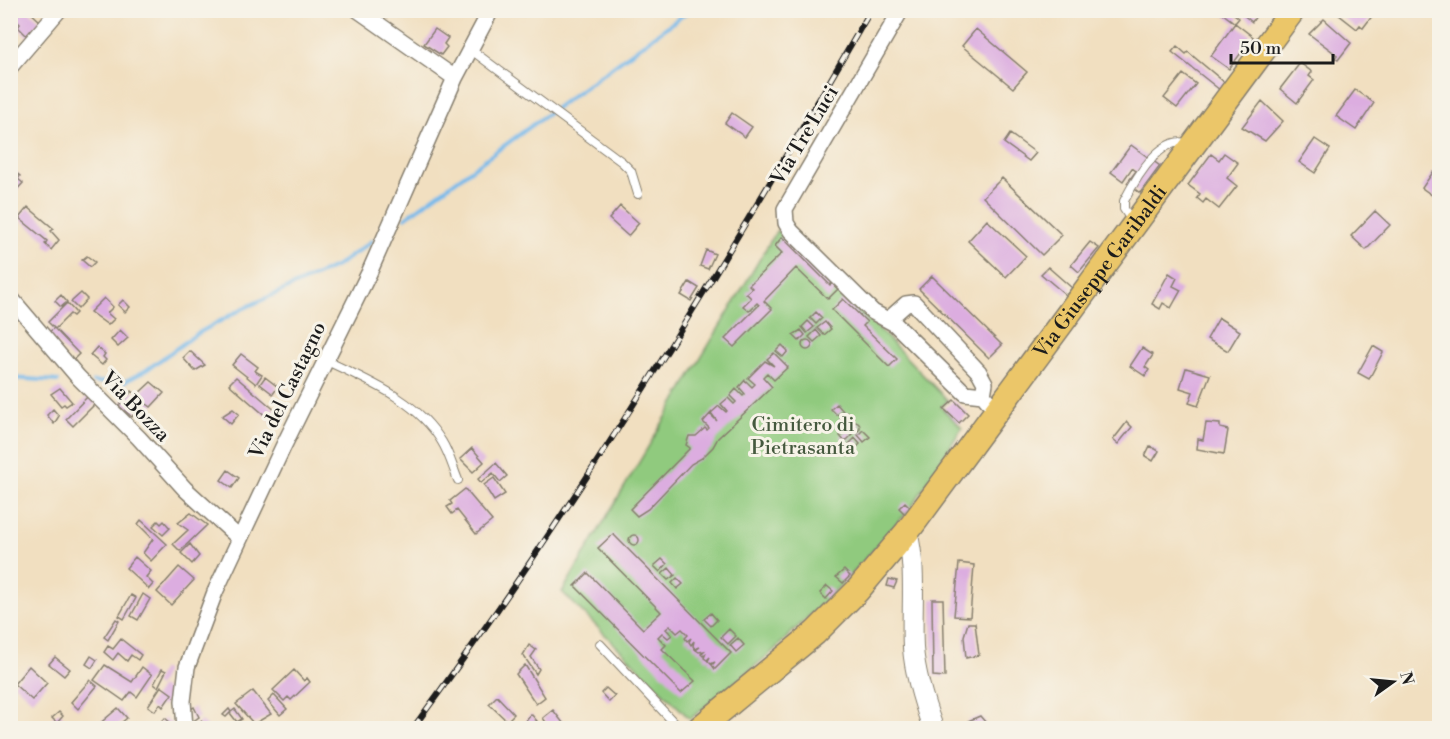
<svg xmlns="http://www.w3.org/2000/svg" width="1450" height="739" viewBox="0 0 1450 739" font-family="'Libre Bodoni',serif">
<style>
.green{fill:#90ca7e;stroke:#56734d;stroke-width:1.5}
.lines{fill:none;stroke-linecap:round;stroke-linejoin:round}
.stream{stroke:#74b9eb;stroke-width:4}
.building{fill:#dcade0}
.service-casing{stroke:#867e6e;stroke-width:10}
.minor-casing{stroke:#867e6e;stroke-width:18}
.tertiary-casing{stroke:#867e6e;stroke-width:22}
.primary-casing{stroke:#867e6e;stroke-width:27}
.service{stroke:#fff;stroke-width:8}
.minor{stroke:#fff;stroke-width:15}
.tertiary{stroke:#fff;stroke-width:20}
.primary{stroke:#ebc669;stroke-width:24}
.rail-casing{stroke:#1c1c1c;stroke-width:6}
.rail{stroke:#f7f3e8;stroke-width:4;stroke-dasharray:11;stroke-linecap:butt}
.labels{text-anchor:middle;stroke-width:6;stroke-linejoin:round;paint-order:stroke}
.street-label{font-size:20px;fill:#1c1c1c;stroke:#f7f3e8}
.park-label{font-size:20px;fill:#45593e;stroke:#f7f3e8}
</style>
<rect width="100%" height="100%" fill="#f7f3e8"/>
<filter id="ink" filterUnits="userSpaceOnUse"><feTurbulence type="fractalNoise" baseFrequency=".0167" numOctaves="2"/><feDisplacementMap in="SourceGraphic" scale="12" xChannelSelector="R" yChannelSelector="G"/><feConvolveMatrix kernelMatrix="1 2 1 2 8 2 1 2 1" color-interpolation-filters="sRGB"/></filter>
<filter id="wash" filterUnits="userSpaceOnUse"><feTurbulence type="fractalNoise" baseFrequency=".008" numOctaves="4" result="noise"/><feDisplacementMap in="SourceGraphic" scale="24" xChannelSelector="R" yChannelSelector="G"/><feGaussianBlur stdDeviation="1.35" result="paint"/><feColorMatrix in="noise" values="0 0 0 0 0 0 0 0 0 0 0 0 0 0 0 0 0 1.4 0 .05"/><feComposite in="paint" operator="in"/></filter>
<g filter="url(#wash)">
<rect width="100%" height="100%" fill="#f1dfc0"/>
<!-- green -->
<path class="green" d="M777 230 832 280 948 401 941 407 962 428 911 508 850 576 771 653 690 719 562 592Z"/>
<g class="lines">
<!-- stream -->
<path class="stream" d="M405 218 690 10
M10 378 58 381
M93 382 122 383 145 371 195 335 242 309 337 266 372 241"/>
</g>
<g id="blocks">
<!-- building -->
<path class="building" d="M21 10H28L41 22 28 37 18 27 20 24 14 18Z
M1218 10H1229L1239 18 1235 23Z
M1237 10H1260L1252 22Z
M1341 10H1366L1373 15 1363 28 1360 25 1357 29 1338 14Z
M1324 19 1351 43 1338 60 1335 58 1337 55 1309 34Z
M1235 23 1253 37 1229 69 1211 56Z
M435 29 448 38 444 44 447 47 441 55 424 44Z
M976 29 1027 72 1013 88 962 46Z
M1177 46 1186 54 1188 52 1230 87 1225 94 1172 52Z
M1300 63 1312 72 1309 76 1314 80 1297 103 1280 89Z
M1183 74 1196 84 1177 108 1164 98Z
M1355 90 1374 103 1356 130 1336 116Z
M1262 101 1283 121 1265 141 1242 127Z
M732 113 752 127 745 137 725 123Z
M1010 134 1036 153 1029 161 1004 143Z
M1315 139 1330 149 1315 173 1299 162Z
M1131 145 1160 166 1140 193 1127 183 1136 171 1132 168 1123 181 1111 172Z
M1224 153 1238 163 1227 178 1237 186 1219 209 1206 199 1203 203 1197 198 1200 194 1188 185 1211 154 1219 160Z
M10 168 20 176 18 179 23 183 10 197Z
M1440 169V194L1436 198 1422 188 1433 172 1436 174Z
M1002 178 1062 235 1042 255 983 197Z
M620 206 639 223 628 236 609 219Z
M28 207 54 229 51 231 59 240 51 250 45 244 47 241 19 218Z
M1375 211 1390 225 1366 250 1351 236Z
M987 220 1026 256 1006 277 968 241Z
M782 237 830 285 832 283 838 289 828 299 796 268 764 301 772 309 734 347 725 339 759 305 757 303 749 311 743 306 751 298 746 293 752 288 749 285 782 253 775 246Z
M1090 242 1099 248 1079 272 1071 265Z
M706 250 715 254 708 269 700 266Z
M87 256 95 262 90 267 82 260Z
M1048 267 1072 288 1066 295 1041 274Z
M1169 273 1177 278 1173 286 1181 290 1171 308 1163 303 1160 309 1152 304Z
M932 276 1002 345 989 358 919 289Z
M689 282 699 288 691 301 681 295Z
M81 293 87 299 78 309 71 302Z
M61 295 67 302 61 307 55 301Z
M104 298 113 307 107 313 114 319 108 325 90 312Z
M843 299 867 322 863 326 897 359 889 367 832 310Z
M123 300 130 307 125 312 118 305Z
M67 303 76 313 73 316 70 314 55 329 48 322Z
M816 312 822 318 816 324 810 318Z
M1219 318 1240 331 1228 351 1207 339Z
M808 321 814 327 807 333 802 327Z
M825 322 831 329 824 335 817 328Z
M54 328 79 354 73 360 48 333Z
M120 330 128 338 118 347 111 340Z
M801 330 805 335 799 341 793 335Z
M816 330 821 336 814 342 809 337Z
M802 345a5 5 0 1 1 10 0a5 5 0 1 1-10 0Z
M782 345 788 351 783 357 776 351Z
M1373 346 1383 352 1369 379 1358 373Z
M97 347 105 354 103 357 106 360 102 365 90 355Z
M1142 348 1153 355 1145 367 1149 370 1145 376 1130 366Z
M190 351 205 365 195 371 183 358Z
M774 353 788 367 774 380 767 373 763 377 772 387 718 438 713 447 702 458 691 464 648 509 637 516 630 509 690 448 686 445 689 436H696L705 428 707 430 709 428 703 422 710 414 717 421 711 413 719 406 726 412 727 411 721 404 728 398 734 404 736 402 730 396 736 389 743 396 745 394 739 387 745 380 752 387 755 384 748 378 765 361 774 366 767 359Z
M241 354 258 367 255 371 262 375 256 384 232 365Z
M1186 368 1210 375 1198 406 1189 403 1193 392 1180 388Z
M236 377 283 417 276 425 229 384Z
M265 377 278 387 273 394 260 384Z
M151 382 164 393 151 407 144 402 132 417 119 406 132 391 137 395Z
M60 388 72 402 66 406 64 404 61 406 51 394Z
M91 393 99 400 73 426 66 419Z
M954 400 968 414 959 423 944 409Z
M837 404 843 411 837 415 831 409Z
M53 409 59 416 54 424 47 415Z
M233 409 239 414 231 424 222 416Z
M847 412 853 418 845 425 840 419Z
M1127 422 1132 427 1118 444 1113 440Z
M850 427a5 5 0 1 1 10 0a5 5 0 1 1-10 0Z
M1206 423 1220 424V428L1228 430 1224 454 1197 449 1198 439 1203 440Z
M848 430 852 435 845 442 840 436Z
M863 430 870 437 864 442 858 435Z
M855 438 860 444 854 450 849 444Z
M1150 446 1159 451 1153 461 1145 456Z
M472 448 484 462 473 472 460 459Z
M496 463 507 476 500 482 493 473 481 483 478 479Z
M228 470 239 478 232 488 221 480Z
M494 478 505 494 494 501 484 485Z
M465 489 492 521 476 534 457 510 452 514 447 507 452 504 450 501Z
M905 502 911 508 905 514 899 508Z
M191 513 207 525 180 551 173 544 188 530 178 523Z
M141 520 167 544 151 561 143 553 153 539 138 524Z
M158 521 161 524 164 521 170 528 163 535 153 526Z
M613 534 731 653 715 669 712 665 715 662 711 664 708 661 710 657 707 660 704 658 706 653 703 656 701 654 704 651 699 652 696 650 700 647 695 649 693 646 694 641 691 645 689 642 691 638 687 641 685 638 688 635 682 629 677 633 670 626 666 629 672 635 668 638 662 633 658 637 666 645 662 649 695 681 681 693 575 586 588 573 643 629 661 612 598 548Z
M629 540a5 5 0 1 1 10 0a5 5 0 1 1-10 0Z
M190 544 199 556 192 564 181 553Z
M135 557 151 571 146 577 153 584 149 589 126 568Z
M662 559 667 564 660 572 654 566Z
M959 563 974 565 970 617 954 616Z
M179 567 194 580 171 605 157 592Z
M669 568 675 575 668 580 662 574Z
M844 570 850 576 843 583 836 577Z
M677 578 683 584 677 589 672 583Z
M889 579 897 581 894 588 887 586Z
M827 586 833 591 826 599 820 593Z
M143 594 150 599 138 620 131 616Z
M131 595 136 598 124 619 119 616Z
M932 599H943L945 677 933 676Z
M711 613 717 620 711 626 704 619Z
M116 619 119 621 108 640 104 637Z
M968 623H975L979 655 966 658 964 636Z
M729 629 736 636 728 644 721 637Z
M738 638 744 645 736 652 730 645Z
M121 639 141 655 138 660 131 655 127 661 118 653 113 660 104 652 108 646 113 649Z
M529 645 536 650 531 657 539 669 536 674 523 655Z
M91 656 97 660 92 668 86 664Z
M55 657 70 669 64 676 49 664Z
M105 665 132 682 142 667 152 675 137 697 131 692 124 701 94 680Z
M525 665 545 697 536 704 516 674Z
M29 666 47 683 32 700 14 684Z
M162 669 166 671 158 687 154 684Z
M294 670 304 681 307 678 310 682 291 700 288 697 284 701 273 690Z
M90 680 97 686 78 709 71 702Z
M161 686 172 694 163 707 160 704 155 711 148 706Z
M606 688 615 696 609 702 601 693Z
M253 691 271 714 254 724 236 704Z
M274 695 287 709 280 715 268 701Z
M497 696 514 714 507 721 489 704Z
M194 707 199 717 192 722 189 710Z
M118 708 127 718 115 728H100L97 726Z
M229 709 231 712 235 709 242 719 237 722 230 713 226 717 223 715Z
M553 710 567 728 549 727 543 718Z
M59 712 63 716 57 723 52 718Z
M531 714 537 721 530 725 526 720Z
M980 716 986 723 979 726 980 728H969L968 721Z
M165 718 177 728H159L157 727Z
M201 721 209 728H193Z"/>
</g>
</g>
<g filter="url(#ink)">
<use href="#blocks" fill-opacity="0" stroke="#867e6e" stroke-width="1.5"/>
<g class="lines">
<!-- service casing -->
<g class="service-casing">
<path id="service" d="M470 49 622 162 631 171 638 194
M1132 221 1124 209V201C1135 180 1161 133 1189 144
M325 360C366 380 418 400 442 442 449 453 453 468 458 480
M600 644 679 728"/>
</g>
<!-- minor casing -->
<g class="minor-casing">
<path id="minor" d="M358 10 455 78
M901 10 785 209 786 223 791 231 873 312 895 324 965 393 983 395
M10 67 59 10
M10 297 78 377 139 438 185 489 239 538
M888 320 906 304 914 303 979 372 985 383 983 395 988 401
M185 728 183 701 187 667 215 592 283 447 369 273 455 78 491 10"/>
</g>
<!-- tertiary casing -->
<g class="tertiary-casing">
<path id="tertiary" d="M907 532C917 569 911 609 913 648 915 675 924 703 933 728"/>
</g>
<!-- primary casing -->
<g class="primary-casing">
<g id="primary">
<path id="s1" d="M700 728 815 633 857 591 907 532 1293 10"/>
</g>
</g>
<!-- service -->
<use href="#service" class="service"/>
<!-- minor -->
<use href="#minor" class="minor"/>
<!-- tertiary -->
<use href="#tertiary" class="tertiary"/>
<!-- primary -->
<use href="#primary" class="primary"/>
<!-- rail casing -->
<g class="rail-casing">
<path id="rail" d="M413 728C581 500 729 256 871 10"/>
</g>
<!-- rail -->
<use href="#rail" class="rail"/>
</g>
</g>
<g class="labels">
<!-- street labels -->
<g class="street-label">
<text transform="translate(804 135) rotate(-59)" y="7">Via Tre Luci</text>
<text dy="7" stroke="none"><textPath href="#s1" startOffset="610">Via Giuseppe Garibaldi</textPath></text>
<text transform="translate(287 390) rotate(-64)" y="7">Via del Castagno</text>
<text transform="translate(136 406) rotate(46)" y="7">Via Bozza</text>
</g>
<!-- park labels -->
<g class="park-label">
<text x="803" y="431">Cimitero di<tspan x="803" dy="23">Pietrasanta</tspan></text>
</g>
</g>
<!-- margin -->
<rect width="1450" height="739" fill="none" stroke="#f7f3e8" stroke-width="36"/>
<!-- north arrow -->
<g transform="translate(1393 682) rotate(75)" stroke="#f7f3e8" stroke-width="4.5" paint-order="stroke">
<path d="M0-4.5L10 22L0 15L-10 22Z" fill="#1c1c1c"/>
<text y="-9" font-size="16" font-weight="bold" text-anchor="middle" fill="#1c1c1c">N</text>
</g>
<!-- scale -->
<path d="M1231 54v9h102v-9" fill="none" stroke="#1c1c1c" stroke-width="3"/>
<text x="1240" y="54" font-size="18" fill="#1c1c1c" stroke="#f7f3e8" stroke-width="4.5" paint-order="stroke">50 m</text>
</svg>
